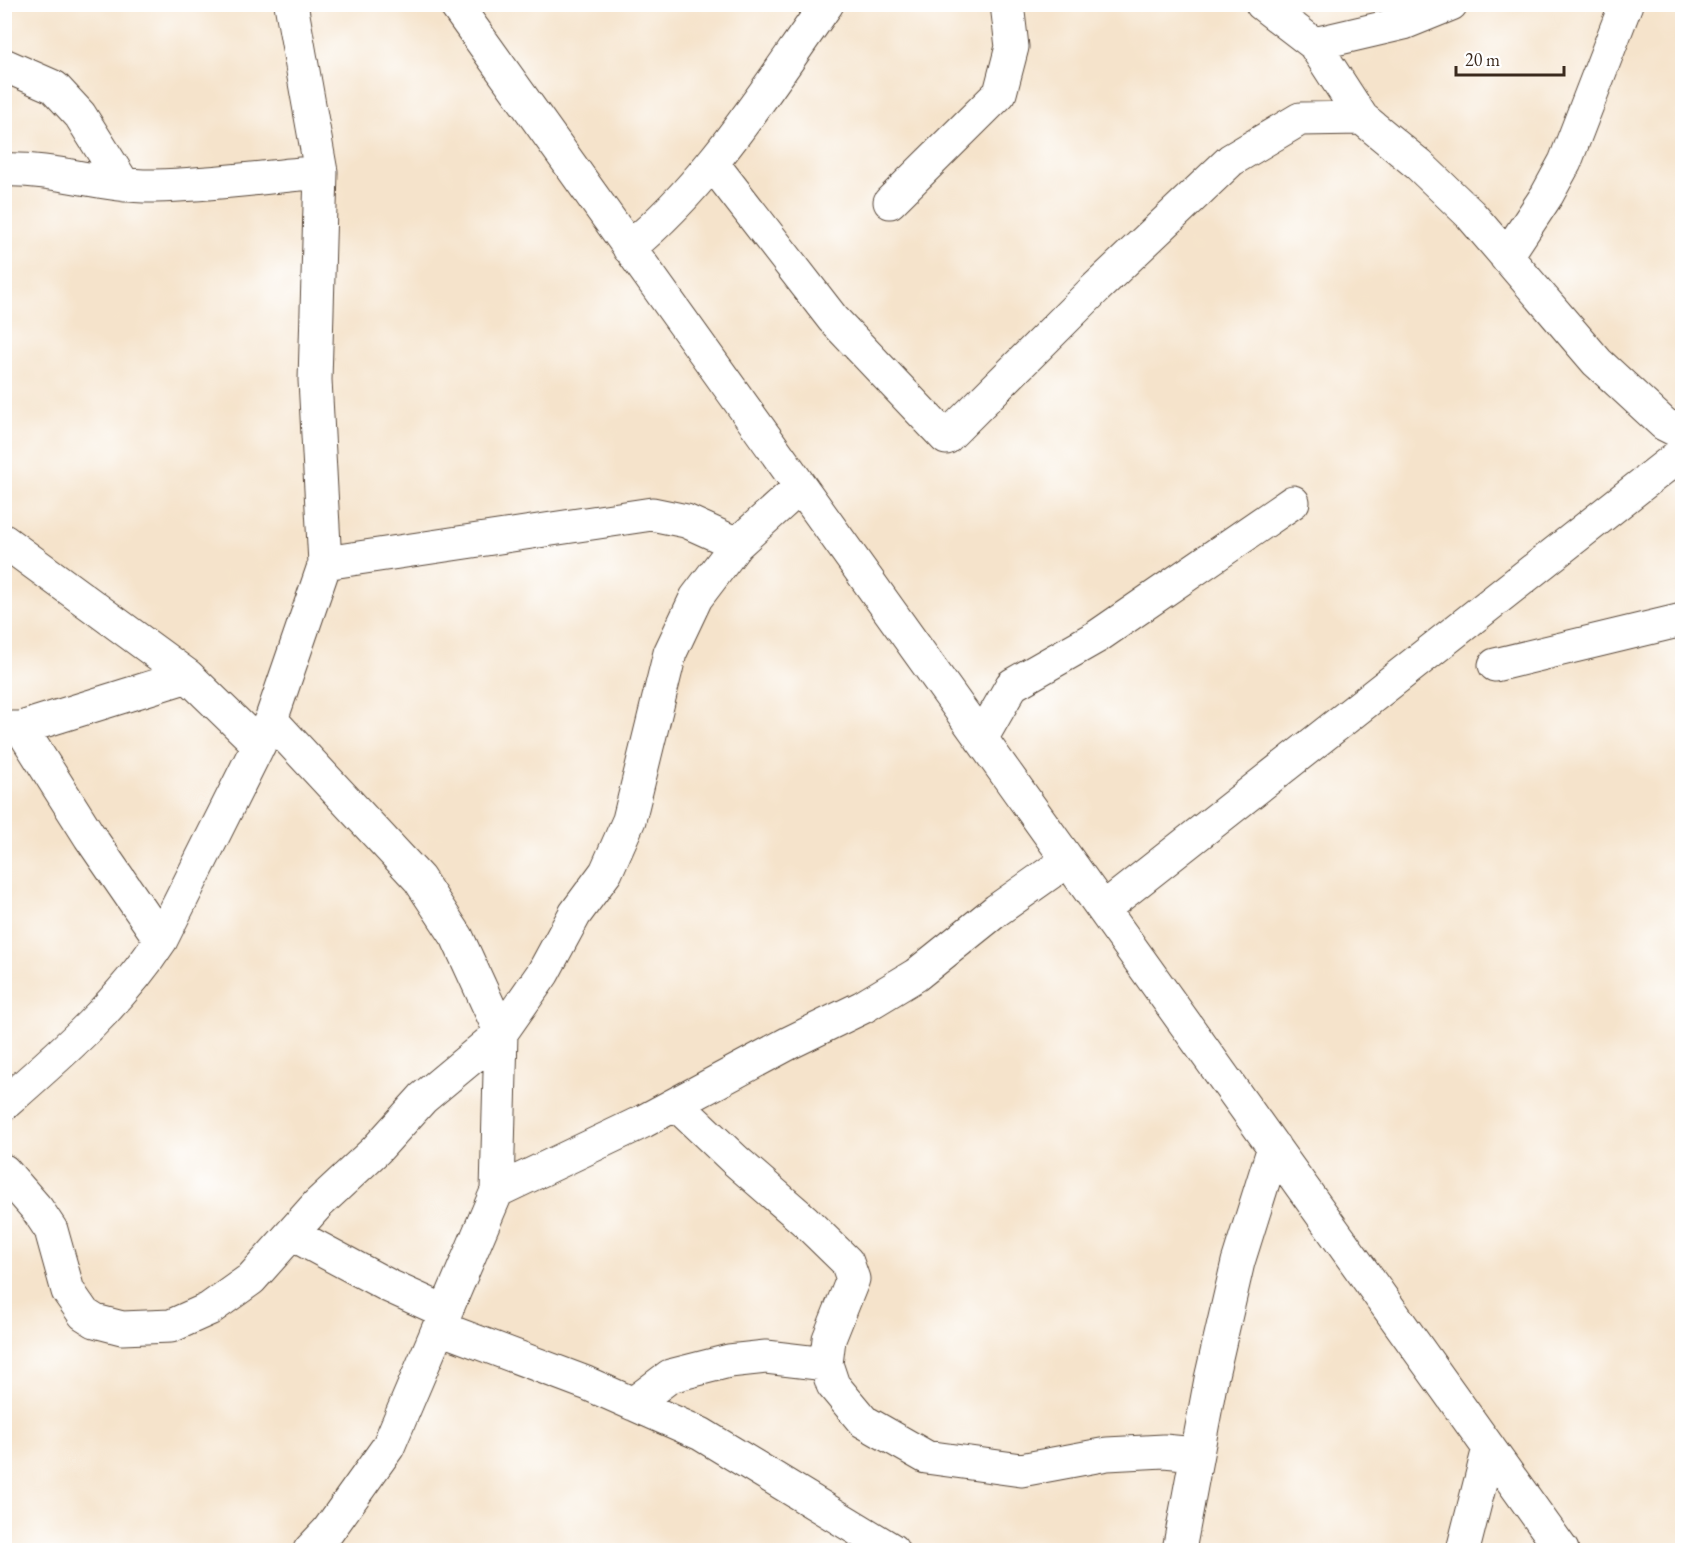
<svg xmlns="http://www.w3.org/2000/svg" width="1687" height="1555" viewBox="0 0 1687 1555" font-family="'EB Garamond',serif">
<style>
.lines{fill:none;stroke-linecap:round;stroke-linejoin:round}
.minor-casing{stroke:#574638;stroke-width:35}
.minor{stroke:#fff;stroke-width:33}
</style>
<rect width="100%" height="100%" fill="#fff"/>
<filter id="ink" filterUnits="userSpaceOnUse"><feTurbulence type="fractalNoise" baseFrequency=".0167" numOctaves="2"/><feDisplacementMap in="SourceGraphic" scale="12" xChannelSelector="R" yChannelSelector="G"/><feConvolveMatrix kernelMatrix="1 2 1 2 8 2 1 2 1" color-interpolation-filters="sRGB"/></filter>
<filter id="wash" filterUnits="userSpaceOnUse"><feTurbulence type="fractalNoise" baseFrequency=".008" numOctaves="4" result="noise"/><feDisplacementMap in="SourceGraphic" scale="24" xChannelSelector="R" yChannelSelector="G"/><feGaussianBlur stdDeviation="1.35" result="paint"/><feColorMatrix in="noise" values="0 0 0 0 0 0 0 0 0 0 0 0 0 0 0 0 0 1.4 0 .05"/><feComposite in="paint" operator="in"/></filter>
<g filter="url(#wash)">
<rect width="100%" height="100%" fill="#f5e3cb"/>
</g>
<g filter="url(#ink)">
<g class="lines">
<!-- minor casing -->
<g class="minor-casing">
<path id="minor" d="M455 4 1562 1550
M1262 4 1314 44 1362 118 1419 165 1470 214 1597 362 1664 424 1682 433
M1314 44 1404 23 1451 4
M4 65 54 87 80 115 124 185
M712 163 833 319 946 438 1096 288 1231 160 1300 119 1362 118
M4 170C56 168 104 187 155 186 210 185 266 177 321 172
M890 202 1000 93 1012 47 1007 4
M629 248C710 182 766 89 827 4
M1506 257 1547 195 1565 162 1626 4
M4 541 188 676 259 745
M325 563 652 514 686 521 737 544
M1495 665 1682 620
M4 728H21L188 676
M21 728 90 837 161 940
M981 739 1012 685 1098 636 1293 502
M1103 909 1682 453
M4 1104C61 1054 120 1003 161 940L271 720 325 563 315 380 321 172 291 4
M676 1104 735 1160 805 1221 847 1262 853 1279 829 1339 826 1364 833 1385 863 1421 926 1457 1021 1470 1107 1454 1164 1451 1196 1454
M4 1171 37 1209 51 1230 68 1291 84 1314 95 1321 122 1328 171 1326 209 1309 251 1279 318 1204 376 1150 423 1098 501 1033 457 937 419 879 271 720
M497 1191 644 1121 789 1043 863 1007 916 975 997 910 1068 860
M292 1234 389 1286 446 1312
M440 1328 586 1383 701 1434 892 1550
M633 1404 670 1376 729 1361 766 1357 826 1364
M310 1550 328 1531 388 1447 497 1191 501 1033 543 973 575 914 606 872 629 820 670 653 696 598 737 544 800 487
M1179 1550 1211 1379 1238 1262 1274 1147
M1463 1550 1489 1448"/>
</g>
<!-- minor -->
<use href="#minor" class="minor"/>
</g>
</g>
<!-- margin -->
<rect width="1687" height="1555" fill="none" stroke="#fff" stroke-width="24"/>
<!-- scale -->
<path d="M1456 66v9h108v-9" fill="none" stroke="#3b2a1e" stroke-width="3"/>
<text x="1465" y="66" font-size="18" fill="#3b2a1e" stroke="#ffffff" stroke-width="4.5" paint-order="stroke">20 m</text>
</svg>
